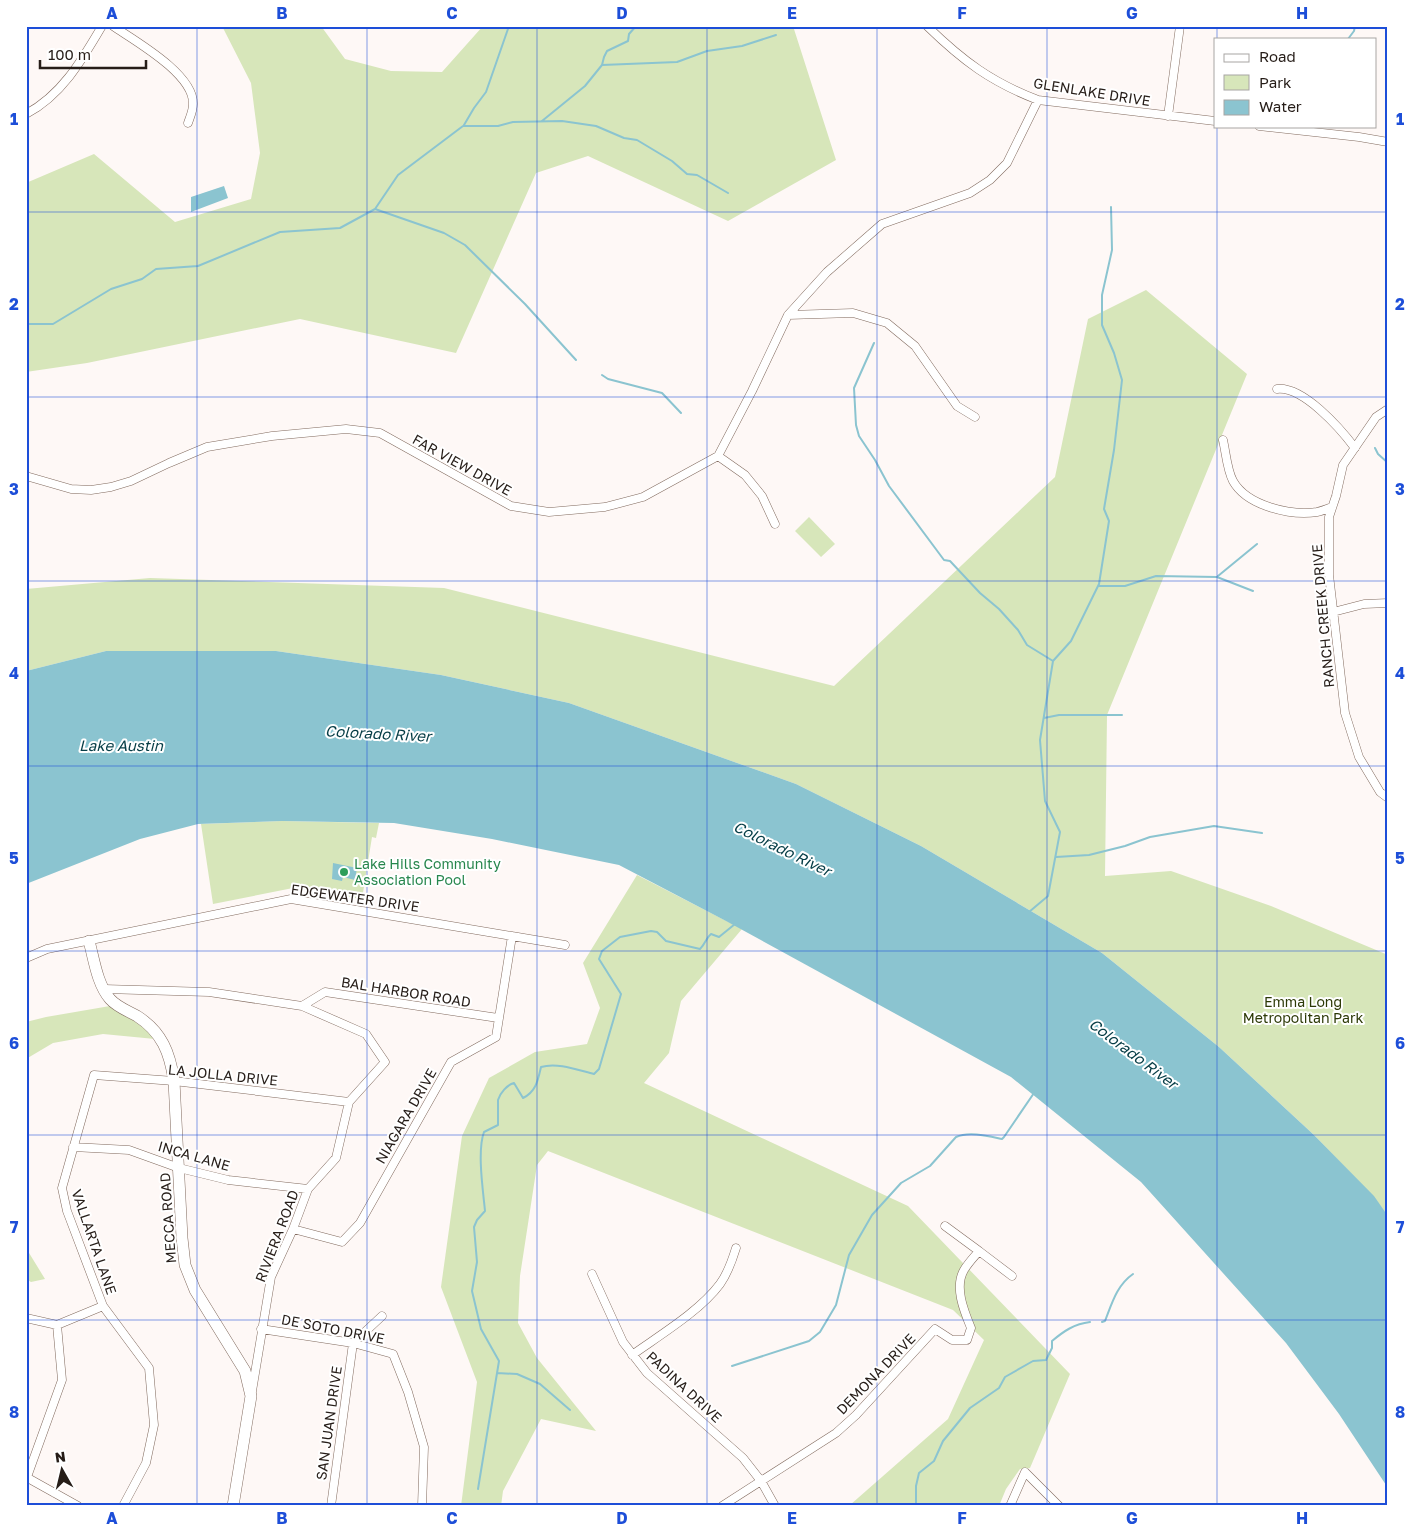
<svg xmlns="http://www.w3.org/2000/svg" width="1414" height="1532" viewBox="0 0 1414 1532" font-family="'Golos Text',sans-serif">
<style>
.green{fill:#d7e6ba}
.water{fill:#8bc4d0}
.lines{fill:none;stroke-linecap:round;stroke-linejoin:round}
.stream{stroke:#8bc4d0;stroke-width:2}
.street-casing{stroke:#826b5f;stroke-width:9}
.secondary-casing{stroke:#826b5f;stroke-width:12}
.street{stroke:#fff;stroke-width:8}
.secondary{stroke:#fff;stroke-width:11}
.grid{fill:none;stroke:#1d4ed8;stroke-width:1;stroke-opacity:0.55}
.leisure-dot{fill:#2e9e5b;stroke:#fff;stroke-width:2}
.labels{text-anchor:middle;stroke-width:4;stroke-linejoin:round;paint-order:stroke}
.street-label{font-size:14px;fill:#261d18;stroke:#fff}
.leisure-label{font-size:14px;fill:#27864d;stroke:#fff;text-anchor:start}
.park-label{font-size:14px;fill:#2c3906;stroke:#fff}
.water-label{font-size:15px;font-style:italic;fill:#063d46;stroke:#fff}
.neatline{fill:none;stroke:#1d4ed8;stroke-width:2}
.grid-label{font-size:16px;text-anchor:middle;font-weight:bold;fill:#1d4ed8}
</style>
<rect width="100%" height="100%" fill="#fef8f6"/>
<!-- green -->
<path class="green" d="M222 26H321L345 59 391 71 442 72 483 26H793L836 160 728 221 588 156 536 173 456 353 300 319 87 363 26 372V183L94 154 175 222 251 199 260 153 251 83Z
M1146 290 1247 374 1107 715 1105 876 1171 871 1271 906 1388 955V1216L1373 1196 1314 1135 1219 1047 1102 953 921 846 796 784 569 703 441 675 276 651H106L26 671V589L150 578 444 588 834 686 1055 477 1088 319Z
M809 517 835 544 821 557 795 531Z
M282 821 379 823 376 838 372 837 362 899 293 888 213 904 201 824Z
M637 875 742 929 681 1001 669 1053 644 1083 908 1206 1070 1374 1030 1468 1020 1469 1006 1489 999 1506 850 1505 948 1419 984 1340 953 1310 548 1151 537 1165 520 1276 518 1323 537 1358 596 1431 541 1419 503 1491 501 1506H461L477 1382 441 1287 462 1136 489 1078 535 1052 587 1044 600 1008 583 963Z
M110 1006 139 1022 155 1039 103 1034 53 1043 26 1059V1022L46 1017Z
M26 1248 45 1279 31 1282 26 1279Z"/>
<!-- water -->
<path class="water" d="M224 186 228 198 191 212V197Z
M106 651H276L441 675 569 703 796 784 921 846 1102 953 1219 1047 1314 1135 1374 1196 1388 1216V1488L1339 1414 1286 1343 1141 1182 1011 1077 726 921 619 865 492 839 394 823 282 821 198 824 140 839 26 884V671Z
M333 863 357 868 355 880 343 877 342 881 332 879Z"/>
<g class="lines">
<!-- stream -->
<path class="stream" d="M1348 39 1354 31 1355 26
M602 65 677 62 707 51 742 46 776 35
M542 121 585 86 602 65 604 57 607 51 628 41 629 34 636 26
M464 125 474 108 486 92 509 26
M375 209 398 175 463 126H498L513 122 562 121 596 126 624 138 637 140 672 161 687 174 697 175 728 193
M26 324H53L111 289 142 279 156 269 198 266 280 232 340 228 375 209 444 233 465 245 525 304 576 360
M874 343 854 388 856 425 859 436 875 460 889 486 944 560 950 561 980 593 999 609 1018 630 1027 645 1053 661
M602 375 608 379 662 393 681 413
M1375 448 1378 454 1388 463
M1218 576 1257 544
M1098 586H1125L1156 576 1217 577 1253 591
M1044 718 1059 715H1122
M1056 857 1089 855 1125 846 1150 837 1214 826 1262 833
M1029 912 1048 896 1060 832 1045 801 1040 740 1053 661 1071 641 1099 584 1109 521 1104 509 1114 450 1122 380 1114 353 1102 325V295L1112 250 1111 207
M26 1259 28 1260
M1102 1322 1105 1321C1112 1303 1117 1285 1133 1274
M732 1366 809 1341 820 1332 836 1305 849 1255 872 1215 901 1183 930 1166 956 1137C969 1131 988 1136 1002 1139L1004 1137 1034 1093
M497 1373 517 1374 540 1384 570 1410
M478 1489 499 1361 481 1329 472 1291 477 1262 474 1227 477 1220 485 1211C483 1190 477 1151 484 1132L498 1125V1100C500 1093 507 1085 514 1083L523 1098C536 1092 538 1080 541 1067 557 1062 578 1070 594 1074L599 1069 621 994 599 959 602 951 620 937 651 931 657 932 666 941 700 949C706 943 706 938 711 934L719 937 735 924
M916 1506V1486L919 1473 934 1461 943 1441 970 1408 999 1388 1005 1377 1033 1361 1046 1360 1052 1348V1341C1064 1331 1074 1324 1090 1322"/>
<!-- street casing -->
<g class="street-casing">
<path id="street" d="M113 26C135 41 194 74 193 104 193 111 190 117 188 123
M927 26C963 61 991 82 1038 100L1215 121
M26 114C62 95 82 60 102 26
M1168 116 1180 26
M1259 126 1359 137 1388 142
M788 315 853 313 887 323 915 346 957 406 975 417
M1277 389C1303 386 1340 428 1355 448
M1388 409 1376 417 1343 465 1336 496 1329 517V575L1345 713 1359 757 1380 792 1388 798
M1223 440C1226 453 1227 470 1233 481 1247 506 1291 516 1317 512 1322 511 1327 509 1332 507
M718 456 745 475 762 496 775 524
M26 476 71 489 91 490 111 487 131 481 169 463 207 447 272 436 346 429 380 433 511 506 549 512 605 507 643 497 718 456 752 391 788 315 827 272 882 224 970 193 990 180 1007 163 1038 100
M1333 612 1364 604 1388 603
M26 958 47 949 291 899 565 945
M104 989 209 992 302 1006 325 992 498 1018
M73 1147 129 1150 179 1168 228 1180 308 1189
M945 1226 979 1251
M293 1229 342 1242 360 1223 451 1062 496 1037 512 936
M592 1274 623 1342 647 1373 743 1458 761 1481 775 1506
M26 1318 57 1325 103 1306
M261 1329 353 1343 393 1354 408 1392 424 1447 422 1506
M632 1355C660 1335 700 1311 720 1284 728 1273 732 1261 736 1248
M252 1391 271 1277 293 1229 308 1189 336 1158 349 1102 385 1062 366 1034 302 1006
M26 1477 78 1506
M27 1477 62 1380 57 1325
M123 1506 146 1463 154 1425 149 1368 103 1306 67 1211 62 1188 94 1075 174 1081 349 1102
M331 1506 353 1343 382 1316
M722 1506 836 1433 856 1415 935 1329 952 1340H967L971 1328C964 1311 954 1287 964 1270 968 1263 974 1257 979 1251L1012 1276
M1010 1506 1025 1472 1059 1506"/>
</g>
<!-- secondary casing -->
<g class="secondary-casing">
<path id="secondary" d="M89 941C94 959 97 984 110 999 117 1007 128 1011 137 1016 162 1032 170 1053 174 1081L182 1238 185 1265 195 1290 245 1371 251 1396 233 1506"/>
</g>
<!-- street -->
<use href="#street" class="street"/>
<!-- secondary -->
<use href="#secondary" class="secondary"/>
</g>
<!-- grid -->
<path class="grid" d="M197 26V1506M367 26V1506M537 26V1506M707 26V1506M877 26V1506M1047 26V1506M1217 26V39M1217 126V1506M26 212H1388M26 397H1388M26 581H1388M26 766H1388M26 951H1388M26 1135H1388M26 1320H1388"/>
<!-- markers -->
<circle class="leisure-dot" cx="344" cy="872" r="5"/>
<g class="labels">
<!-- street labels -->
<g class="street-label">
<text transform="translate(1092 92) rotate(9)" y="5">GLENLAKE DRIVE</text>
<text transform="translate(462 465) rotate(29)" y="5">FAR VIEW DRIVE</text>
<text transform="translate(1323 616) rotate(-95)" y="5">RANCH CREEK DRIVE</text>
<text transform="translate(355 898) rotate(8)" y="5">EDGEWATER DRIVE</text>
<text transform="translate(406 992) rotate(9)" y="5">BAL HARBOR ROAD</text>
<text transform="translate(223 1075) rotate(6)" y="5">LA JOLLA DRIVE</text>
<text transform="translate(406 1116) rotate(-60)" y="5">NIAGARA DRIVE</text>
<text transform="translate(194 1156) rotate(16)" y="5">INCA LANE</text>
<text transform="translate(168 1218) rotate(-94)" y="5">MECCA ROAD</text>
<text transform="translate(277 1236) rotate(-69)" y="5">RIVIERA ROAD</text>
<text transform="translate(94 1242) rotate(71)" y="5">VALLARTA LANE</text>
<text transform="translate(333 1329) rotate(11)" y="5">DE SOTO DRIVE</text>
<text transform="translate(876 1374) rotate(-46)" y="5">DEMONA DRIVE</text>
<text transform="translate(684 1387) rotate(43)" y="5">PADINA DRIVE</text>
<text transform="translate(329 1423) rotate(-82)" y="5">SAN JUAN DRIVE</text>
</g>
<!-- leisure labels -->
<g class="leisure-label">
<text x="354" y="869">Lake Hills Community<tspan x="354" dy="16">Association Pool</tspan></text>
</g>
<!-- park labels -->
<g class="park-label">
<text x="1303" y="1007">Emma Long<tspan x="1303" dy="16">Metropolitan Park</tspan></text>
</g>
<!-- water labels -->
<g class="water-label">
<text transform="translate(378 734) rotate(3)" y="5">Colorado River</text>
<text x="121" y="751">Lake Austin</text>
<text transform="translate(782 849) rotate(26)" y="5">Colorado River</text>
<text transform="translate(1133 1054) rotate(37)" y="5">Colorado River</text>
</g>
</g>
<!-- border -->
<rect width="1414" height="1532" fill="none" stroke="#ffffff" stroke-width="55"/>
<!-- legend -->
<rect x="1214" y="38" width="162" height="90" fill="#ffffff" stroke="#a8a5a3"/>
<rect x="1224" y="54" width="25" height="8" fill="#ffffff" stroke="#a8a5a3"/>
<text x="1259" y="62" font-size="15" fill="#261d18">Road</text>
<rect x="1224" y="75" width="25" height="15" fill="#d7e6ba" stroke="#a8a5a3"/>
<text x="1259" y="88" font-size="15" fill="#261d18">Park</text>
<rect x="1224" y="100" width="25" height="15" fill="#8bc4d0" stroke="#a8a5a3"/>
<text x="1259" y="112" font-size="15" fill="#261d18">Water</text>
<!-- north arrow -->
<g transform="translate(62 1470) rotate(352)" stroke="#ffffff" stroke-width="4" paint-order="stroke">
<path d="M0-4L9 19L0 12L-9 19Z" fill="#261d18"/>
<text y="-8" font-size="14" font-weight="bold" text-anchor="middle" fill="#261d18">N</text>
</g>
<!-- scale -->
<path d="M40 60v8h106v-8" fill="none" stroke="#261d18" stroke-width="2.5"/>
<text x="48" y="60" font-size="15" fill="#261d18" stroke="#ffffff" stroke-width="4" paint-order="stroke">100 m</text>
<rect x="28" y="28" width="1358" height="1476" class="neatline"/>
<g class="grid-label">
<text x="112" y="19">A</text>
<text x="282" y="19">B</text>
<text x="452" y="19">C</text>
<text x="622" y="19">D</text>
<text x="792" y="19">E</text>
<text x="962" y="19">F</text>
<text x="1132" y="19">G</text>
<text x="1302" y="19">H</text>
<text x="14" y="125">1</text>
<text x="1400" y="125">1</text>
<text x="14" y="310">2</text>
<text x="1400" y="310">2</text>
<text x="14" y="495">3</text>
<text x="1400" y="495">3</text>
<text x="14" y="679">4</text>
<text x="1400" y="679">4</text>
<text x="14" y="864">5</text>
<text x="1400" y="864">5</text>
<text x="14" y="1049">6</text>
<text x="1400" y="1049">6</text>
<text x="14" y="1233">7</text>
<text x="1400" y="1233">7</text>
<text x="14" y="1418">8</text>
<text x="1400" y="1418">8</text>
<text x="112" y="1524">A</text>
<text x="282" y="1524">B</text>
<text x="452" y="1524">C</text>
<text x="622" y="1524">D</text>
<text x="792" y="1524">E</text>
<text x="962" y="1524">F</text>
<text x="1132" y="1524">G</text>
<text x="1302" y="1524">H</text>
</g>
</svg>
